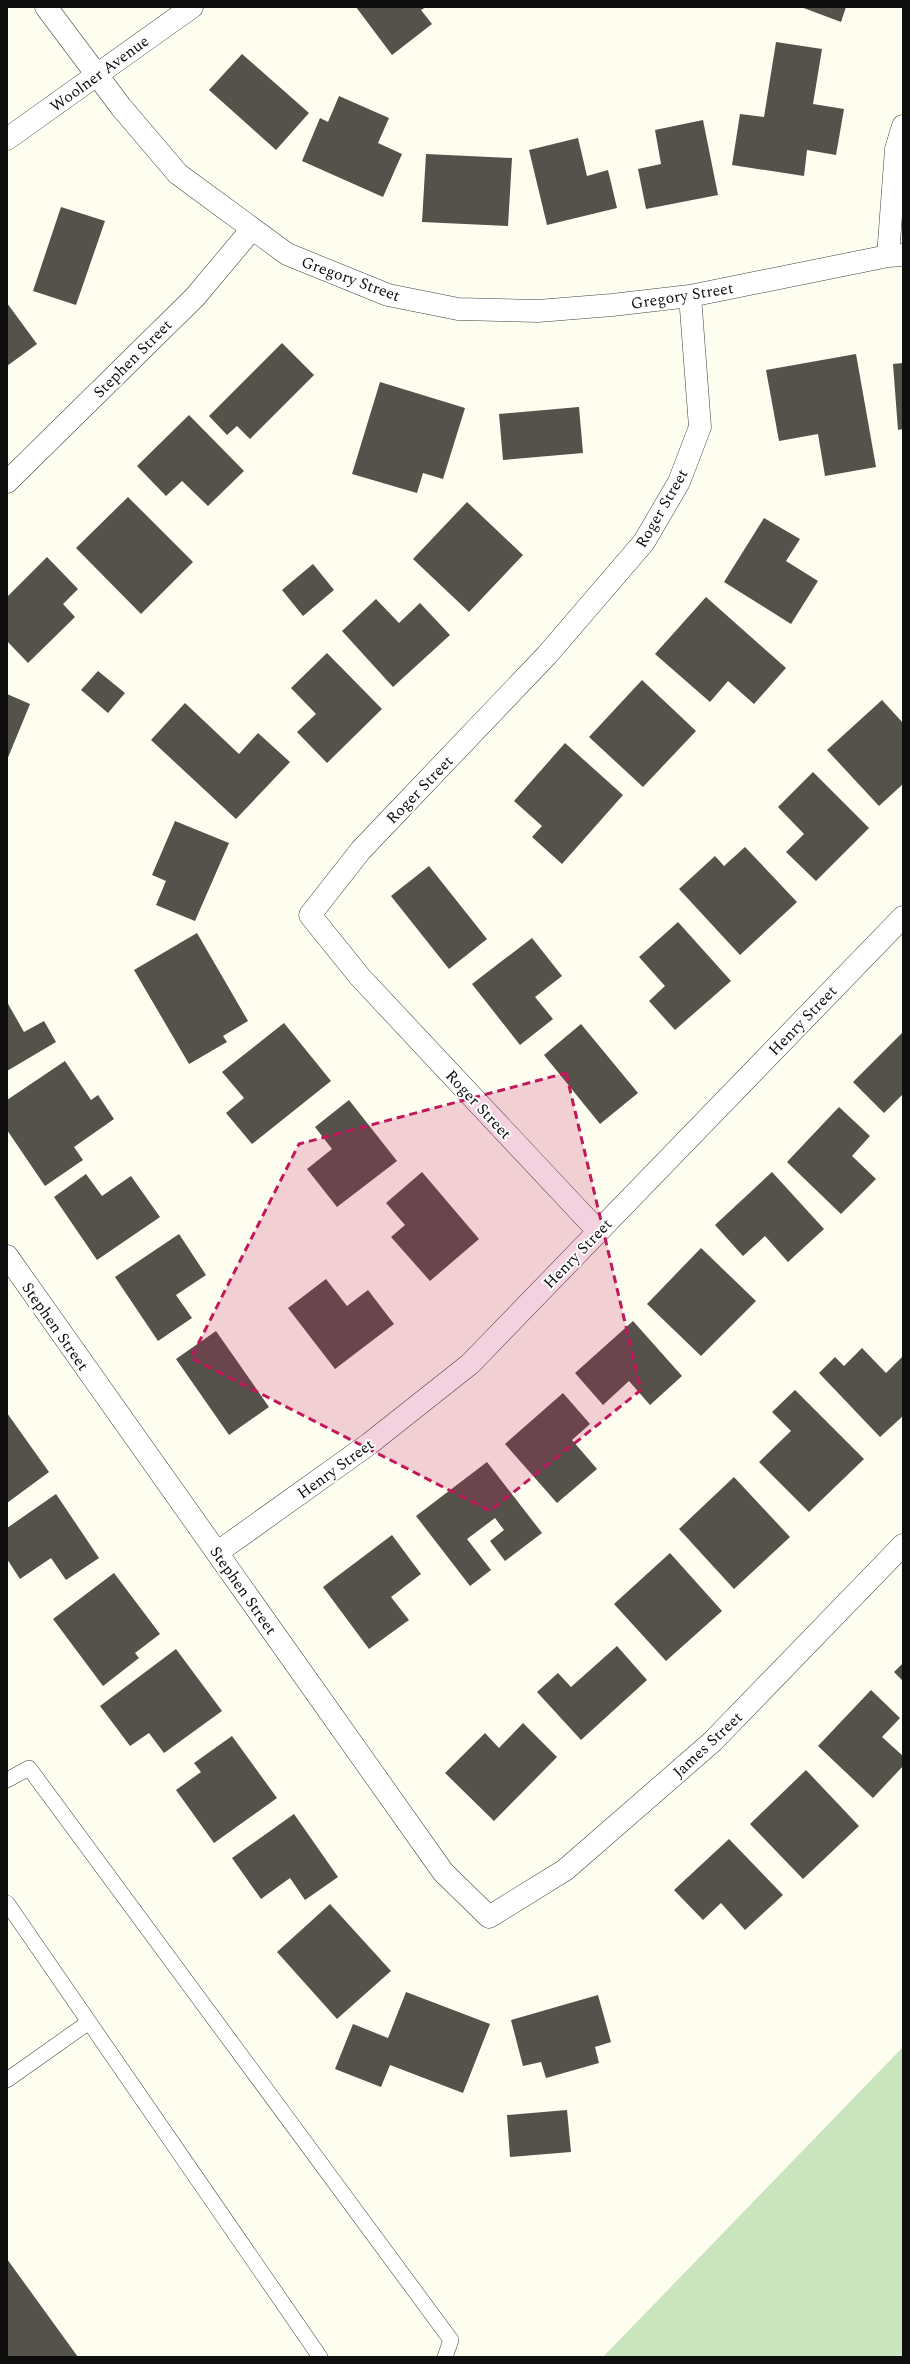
<svg xmlns="http://www.w3.org/2000/svg" width="910" height="2364" viewBox="0 0 910 2364" font-family="Spectral,serif">
<style>
.green{fill:#cae4be}
.building{fill:#55514b}
.lines{fill:none;stroke-linecap:round;stroke-linejoin:round}
.service-casing{stroke:#414141;stroke-width:16}
.minor-casing{stroke:#414141;stroke-width:23}
.tertiary-casing{stroke:#414141;stroke-width:23}
.service{stroke:#fff;stroke-width:15}
.minor{stroke:#fff;stroke-width:22}
.tertiary{stroke:#fff;stroke-width:22}
.marked{fill:#c2185b;fill-opacity:0.2;stroke:#c2185b;stroke-width:3;stroke-dasharray:8 5;stroke-linejoin:round}
.labels{text-anchor:middle;stroke-width:4;stroke-linejoin:round;paint-order:stroke}
.street-label{font-size:16px;fill:#0e0e0e;stroke:#fff}
</style>
<rect width="100%" height="100%" fill="#fdfdf0"/>
<!-- green -->
<path class="green" d="M903 2047V2357H603Z"/>
<!-- building -->
<path class="building" d="M356 7H426L421 10 432 24 392 55Z
M801 7H846L841 22Z
M776 42 822 49 813 104 844 109 836 155 807 150 804 176 732 165 740 114 764 117Z
M242 54 309 113 276 150 209 90Z
M339 96 389 118 378 143 402 154 383 197 302 161 320 118 328 122Z
M703 120 718 195 646 209 638 169 661 164 655 130Z
M578 138 587 176 608 170 617 208 547 225 529 150Z
M426 154 512 158 508 226 422 222Z
M61 207 105 221 76 305 33 291Z
M7 303 37 344 7 366Z
M282 343 314 375 250 439 237 426 227 435 209 416Z
M856 354 876 467 825 476 818 434 779 441 766 370Z
M903 363V429L898 430 893 364Z
M380 382 465 408 443 479 423 473 417 493 352 474Z
M579 407 583 453 503 460 499 414Z
M189 415 244 471 208 506 182 481 166 496 137 466Z
M128 497 193 562 141 614 76 548Z
M467 502 523 555 469 612 413 559Z
M764 518 800 539 786 561 818 581 791 624 724 582Z
M47 557 78 589 63 604 75 617 28 663 7 641V597Z
M313 564 334 590 303 616 282 590Z
M706 597 786 668 754 704 728 681 710 702 655 654Z
M376 599 399 623 420 603 450 635 393 687 342 631Z
M327 653 382 709 327 763 297 732 316 714 291 688Z
M98 671 125 693 108 713 81 690Z
M642 680 696 731 643 787 589 737Z
M7 694 30 704 7 760Z
M882 700 903 723V784L879 806 827 750Z
M185 703 239 754 258 733 290 762 236 819 151 740Z
M565 743 623 795 562 864 532 837 542 826 514 801Z
M813 772 869 828 816 881 786 852 804 834 778 807Z
M175 821 229 843 195 921 156 905 166 881 152 875Z
M745 847 797 902 740 955 679 889 715 856 724 866Z
M429 866 487 939 449 969 391 896Z
M678 922 731 981 675 1030 649 1001 665 986 639 957Z
M197 933 248 1021 223 1036 227 1042 189 1064 134 970Z
M532 938 562 976 535 997 553 1019 520 1045 472 984Z
M7 1002 24 1032 44 1021 56 1042 7 1071Z
M284 1023 331 1081 252 1144 226 1113 244 1098 222 1072Z
M581 1024 638 1093 600 1124 544 1055Z
M903 1032V1094L884 1113 853 1082Z
M65 1061 91 1100 98 1095 114 1119 74 1147 83 1160 45 1186 7 1130V1100Z
M349 1100 397 1161 337 1207 307 1169 332 1149 315 1127Z
M839 1107 870 1136 852 1156 876 1179 841 1214 787 1162Z
M422 1172 479 1239 430 1281 391 1237 405 1225 386 1203Z
M772 1172 824 1229 788 1262 765 1236 743 1256 715 1225Z
M86 1174 102 1196 131 1176 160 1217 97 1260 54 1197Z
M179 1234 206 1275 176 1295 192 1318 158 1341 115 1277Z
M701 1248 756 1301 701 1356 647 1304Z
M326 1279 347 1306 368 1290 394 1324 335 1369 288 1308Z
M633 1321 682 1376 650 1405 629 1381 603 1405 575 1373Z
M216 1331 269 1407 229 1435 176 1359Z
M862 1348 886 1373 903 1356V1416L880 1437 819 1373 835 1357 844 1366Z
M795 1390 864 1459 809 1512 759 1462 791 1431 772 1412Z
M563 1393 590 1424 572 1440 597 1469 557 1503 505 1444Z
M7 1413 49 1472 7 1503Z
M487 1462 542 1533 505 1561 490 1541 504 1530 495 1518 467 1539 491 1570 470 1586 416 1516Z
M734 1477 790 1537 734 1589 679 1529Z
M56 1494 99 1558 66 1580 51 1558 20 1579 7 1559V1528Z
M392 1535 421 1574 391 1597 409 1620 369 1649 323 1587Z
M670 1553 722 1611 666 1661 614 1604Z
M114 1573 160 1634 135 1653 139 1658 103 1686 53 1619Z
M617 1646 647 1680 581 1740 537 1692 558 1673 571 1687Z
M176 1649 222 1711 164 1753 149 1733 130 1746 100 1706Z
M903 1663V1681L894 1672Z
M871 1690 900 1718 882 1737 903 1756V1766L873 1798 818 1746Z
M523 1723 557 1757 494 1821 445 1773 485 1733 499 1748Z
M232 1736 277 1798 214 1843 176 1790 201 1772 194 1763Z
M806 1770 859 1826 803 1879 750 1824Z
M294 1814 338 1877 305 1900 290 1878 261 1899 232 1858Z
M729 1839 783 1895 745 1930 721 1903 703 1920 674 1890Z
M330 1904 391 1971 337 2019 277 1952Z
M406 1992 490 2024 463 2093 390 2065 381 2087 335 2069 353 2024 388 2038Z
M598 1995 611 2042 595 2047 599 2063 546 2078 541 2062 523 2066 511 2020Z
M567 2110 571 2152 510 2157 507 2115Z
M7 2259 78 2357H7Z"/>
<g class="lines">
<!-- service casing -->
<g class="service-casing">
<path id="service" d="M7 1780 29 1768 451 2340 445 2357
M7 1903 320 2357
M7 2080 89 2022"/>
</g>
<!-- minor casing -->
<g class="minor-casing">
<path id="minor" d="M46 7 121 107 178 174 287 254 388 295 458 309 538 311 612 305 690 296 888 256 903 255
M888 256 896 149 903 126
M7 482 195 297 252 229
M598 1231 360 977 310 915 361 850 547 655 644 542 679 482 700 427 690 296
M7 1256 443 1872 489 1917 565 1870 712 1742 903 1545
M218 1552 369 1444 470 1364 903 917"/>
</g>
<!-- tertiary casing -->
<g class="tertiary-casing">
<path id="tertiary" d="M7 139 192 7"/>
</g>
<!-- service -->
<use href="#service" class="service"/>
<!-- minor -->
<use href="#minor" class="minor"/>
<!-- tertiary -->
<use href="#tertiary" class="tertiary"/>
</g>
<!-- marked area -->
<path class="marked" d="M566 1073 641 1390 490 1511 191 1358 299 1144Z"/>
<g class="labels">
<!-- street labels -->
<g class="street-label">
<text transform="translate(99 73) rotate(-36)" y="6">Woolner Avenue</text>
<text transform="translate(351 278) rotate(20)" y="6">Gregory Street</text>
<text transform="translate(682 295) rotate(-9)" y="6">Gregory Street</text>
<text transform="translate(132 358) rotate(-45)" y="6">Stephen Street</text>
<text transform="translate(661 508) rotate(-60)" y="6">Roger Street</text>
<text transform="translate(419 789) rotate(-46)" y="6">Roger Street</text>
<text transform="translate(802 1020) rotate(-46)" y="6">Henry Street</text>
<text transform="translate(479 1104) rotate(47)" y="6">Roger Street</text>
<text transform="translate(577 1253) rotate(-46)" y="6">Henry Street</text>
<text transform="translate(56 1326) rotate(55)" y="6">Stephen Street</text>
<text transform="translate(335 1468) rotate(-36)" y="6">Henry Street</text>
<text transform="translate(244 1590) rotate(55)" y="6">Stephen Street</text>
<text transform="translate(707 1744) rotate(-43)" y="6">James Street</text>
</g>
</g>
<!-- border -->
<rect width="910" height="2364" fill="none" stroke="#0e0e0e" stroke-width="16"/>
</svg>
